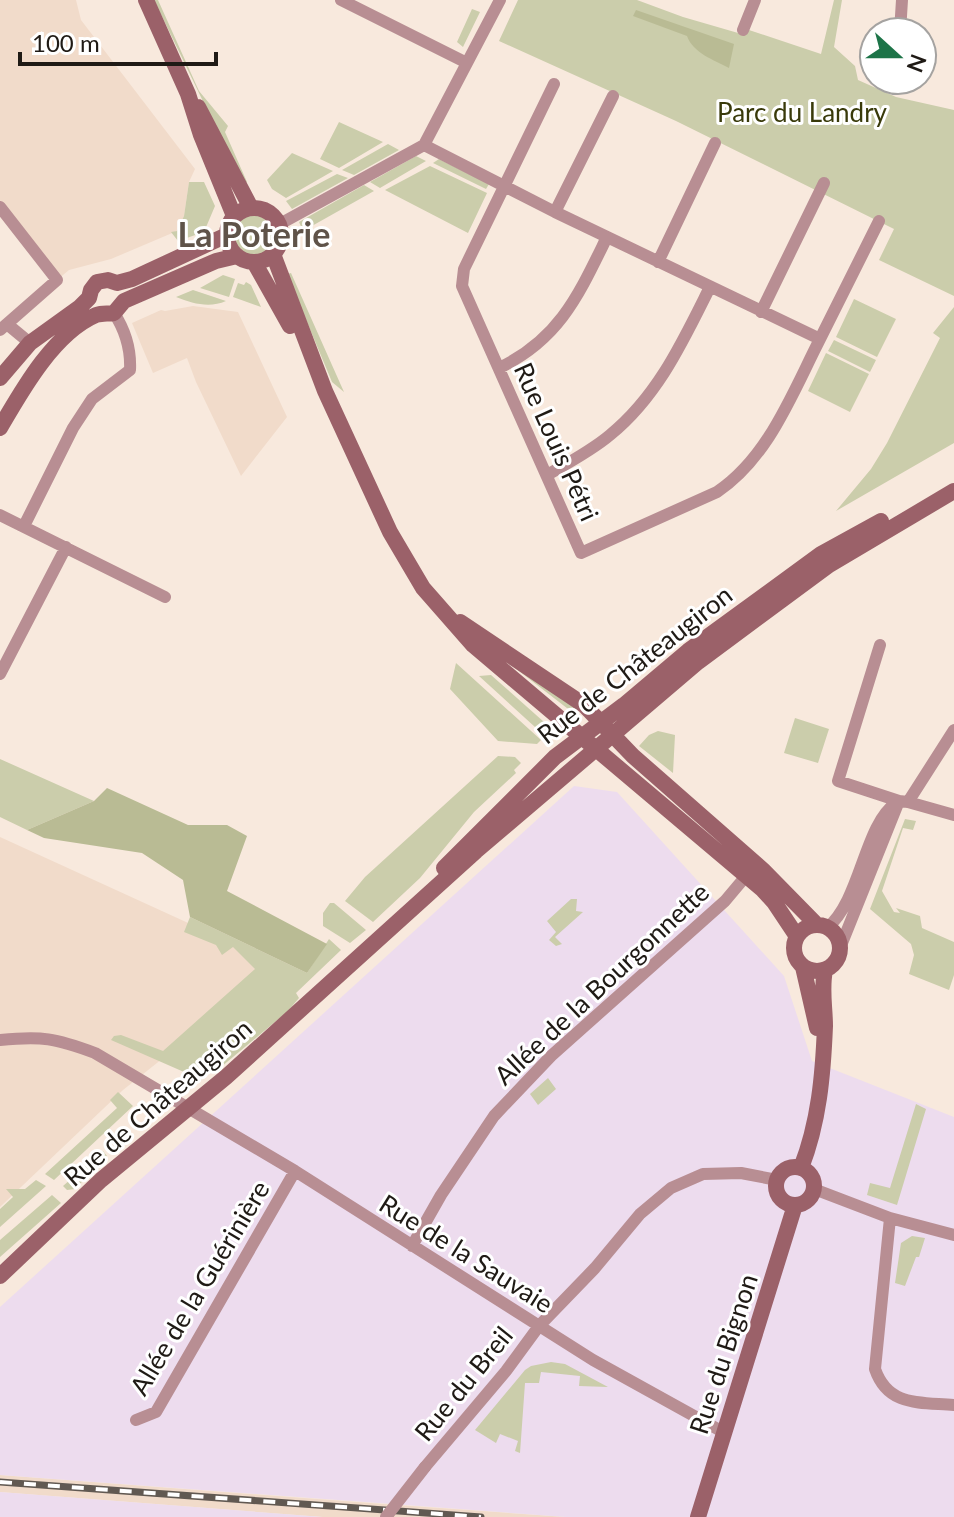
<svg xmlns="http://www.w3.org/2000/svg" width="954" height="1517" viewBox="0 0 954 1517" font-family="Lato,sans-serif">
<style>
.built{fill:#f1dbca}
.industrial{fill:#eddcee}
.green{fill:#cbcdab}
.forest{fill:#b9bb94}
.lines{fill:none;stroke-linecap:round;stroke-linejoin:round}
.street{stroke:#b88e93;stroke-width:12}
.secondary{stroke:#9b6169;stroke-width:16}
.rail-casing{stroke:#615952;stroke-width:7}
.rail{stroke:#fff;stroke-width:4;stroke-dasharray:12;stroke-linecap:butt}
.street-bridge{stroke:#b88e93;stroke-width:12}
.labels{text-anchor:middle;stroke-width:6;stroke-linejoin:round;paint-order:stroke}
.park-label{font-size:26px;fill:#393a0a;stroke:#fff}
.street-label{font-size:26px;fill:#1f1a15;stroke:#fff}
.district-label{font-size:34px;font-weight:bold;fill:#5f5349;stroke:#fff}
</style>
<rect width="100%" height="100%" fill="#f8e9dd"/>
<!-- built -->
<path class="built" d="M0 0H76L81 20 195 169 189 182 184 216 177 231 111 259 69 270 57 280 0 207Z
M193 306 238 312 287 417 241 476 196 382 187 358 153 373 132 323 161 310 165 311Z
M0 837 265 958 259 972 167 1055 123 1090 0 1207Z
M0 1475 383 1504 566 1517H323L0 1492Z"/>
<!-- industrial -->
<path class="industrial" d="M574 786 617 792 784 976 812 1061 954 1117V1517H566L0 1475V1307Z
M0 1492 323 1517H0Z"/>
<!-- green -->
<path class="green" d="M154 0H158L199 91 228 126 225 132 247 182 243 184Z
M518 0H637L683 17 745 35 749 30 821 54 834 0H842L834 47 855 66 858 80 896 97 954 110V296L879 260 894 229 676 121 499 41Z
M472 9 480 12 463 47 457 42Z
M339 122 383 142 339 168 320 159Z
M388 144 399 150 354 175 342 170Z
M292 153 333 171 286 198 272 189 267 180Z
M416 156 426 161 380 188 370 182Z
M439 159 489 184 486 189 433 163Z
M430 166 487 193 468 233 385 190Z
M337 174 348 178 292 209 286 201Z
M189 182H204L215 206 204 232 178 241 171 232 177 231 184 216Z
M364 185 374 191 303 231 299 222Z
M234 235a20 20 0 1 1 40 0a20 20 0 1 1-40 0Z
M291 273 344 392 332 382 287 274Z
M223 275 235 279 229 297 200 288Z
M246 282 251 285 261 307 233 297 238 283 244 285Z
M193 290 226 301C210 308 193 304 176 297Z
M854 299 896 319 877 357 836 337Z
M954 307V443L836 511 871 469 887 443 940 338 933 333Z
M834 340 876 360 870 372 828 351Z
M826 353 869 374 850 412 808 391Z
M497 654 577 707 572 712Z
M456 663 541 740 537 744 498 741 450 689Z
M491 675 553 730 546 737 479 676Z
M795 718 829 729 818 763 784 753Z
M658 731 675 735 673 773 639 746 649 735Z
M498 756 515 757 521 763 514 770 516 773 474 812 420 878 373 922 345 901 365 877Z
M0 759 94 801 27 830 0 817Z
M905 819 916 821 913 830 903 828 882 891 894 912 900 913 896 908 920 916 922 928 954 942V975L949 990 909 974 914 955 911 944 870 909Z
M571 899H577L576 911 583 912 555 937 562 944 556 946 549 940 556 932 547 921Z
M330 903H334L366 930 350 943 323 926V913Z
M190 917 307 973 329 939 341 950 296 993 299 998 288 1011 221 1067 217 1062 184 1072 111 1040 114 1036 121 1035 163 1051 255 969 233 947 222 955 216 945 184 932Z
M548 1078 556 1089 538 1105 530 1094Z
M118 1092 133 1106 54 1180 45 1174 117 1108 110 1100Z
M916 1104 926 1109 897 1205 867 1195 870 1183 890 1188Z
M103 1151 107 1156 75 1189 67 1190 63 1186Z
M36 1180 46 1186 0 1227V1209L13 1197 6 1189H25Z
M52 1195 61 1203 0 1257V1240Z
M912 1236 925 1238 919 1257H916L905 1286 895 1283 901 1243Z
M551 1362 565 1364 608 1387 579 1386 580 1376 541 1372 539 1383H525L520 1453 515 1451 518 1441 500 1434 496 1443 475 1430 525 1370 531 1366Z"/>
<!-- forest -->
<path class="forest" d="M636 10 734 44 729 68C714 60 693 53 687 36L633 16Z
M107 788 188 825H227L247 836 227 891 327 944 307 973 190 917 183 880 142 853 44 838 27 830 94 801Z"/>
<g class="lines">
<!-- street -->
<path class="street" d="M341 0 467 63
M743 30 755 0
M900 32 902 0
M554 84 464 269 462 286 581 553 717 492C768 458 792 394 819 341 839 301 859 261 879 221
M896 85V80
M424 145 555 212 820 339
M0 207 57 280 0 330
M555 212 613 96
M278 225 424 145 500 0
M658 262 715 143
M761 312 824 183
M7 324 30 343
M499 368C560 339 579 294 607 237
M547 475C568 463 591 451 610 435 658 396 683 341 710 287
M0 515 165 597
M24 526 73 428 92 399 130 370C131 350 125 330 114 313
M880 645 838 781 899 801 908 802 954 815
M0 674 66 547
M908 802 954 730
M827 928C861 900 864 825 896 803
M840 948 899 801
M0 1040C42 1036 55 1038 95 1053L295 1171 593 1360 723 1432
M814 1189 890 1218
M954 1235 890 1218 875 1369C888 1407 920 1402 954 1405
M412 1246 441 1195 494 1116 551 1056 725 901 746 876
M136 1420 156 1412 295 1171
M425 1467 506 1371 539 1326 595 1268 640 1214 671 1188 703 1174 741 1173 777 1180"/>
<!-- secondary -->
<path class="secondary" d="M146 0 188 94 201 135 234 216
M198 107 251 208
M227 235a27 27 0 1 1 54 0a27 27 0 1 1-54 0Z
M273 254 325 391 390 532 423 588 473 645 763 890 774 902 796 935
M254 262 290 326
M0 378 30 343 80 307 89 298 91 290 97 282 108 280 117 283 132 279 227 235
M0 428C22 390 54 333 96 315 102 313 108 314 114 313L124 301 216 261 237 256
M460 622 584 705 633 756 764 871 817 925
M444 868 555 757 624 705 688 651 821 554 881 521
M794 948a23 23 0 1 1 46 0a23 23 0 1 1-46 0Z
M803 967 817 1028
M776 1186a19 19 0 1 1 38 0a19 19 0 1 1-38 0Z
M801 1168C819 1122 823 1075 825 1026 825 1008 821 989 825 970
M0 1276 101 1180 226 1077 476 851 698 662 829 565 954 491
M698 1517 795 1205"/>
<!-- rail casing -->
<g class="rail-casing">
<path id="rail" d="M0 1482 481 1517"/>
</g>
<!-- rail -->
<use href="#rail" class="rail"/>
<!-- street-bridge -->
<path class="street-bridge" d="M386 1517 425 1467"/>
</g>
<g class="labels">
<!-- park labels -->
<g class="park-label">
<text x="802" y="122">Parc du Landry</text>
</g>
<!-- street labels -->
<g class="street-label">
<text transform="translate(556 442) rotate(66)" y="9">Rue Louis Pétri</text>
<text transform="translate(635 665) rotate(-38)" y="9">Rue de Châteaugiron</text>
<text transform="translate(602 984) rotate(-43)" y="9">Allée de la Bourgonnette</text>
<text transform="translate(158 1103) rotate(-41)" y="9">Rue de Châteaugiron</text>
<text transform="translate(466 1254) rotate(32)" y="9">Rue de la Sauvaie</text>
<text transform="translate(200 1288) rotate(-59)" y="9">Allée de la Guérinière</text>
<text transform="translate(724 1354) rotate(-72)" y="9">Rue du Bignon</text>
<text transform="translate(464 1384) rotate(-51)" y="9">Rue du Breil</text>
</g>
<!-- district labels -->
<g class="district-label">
<text x="254" y="247">La Poterie</text>
</g>
</g>
<!-- north arrow -->
<g transform="translate(898 56) rotate(111)"><circle r="38" fill="#ffffff" stroke="#a5a3a1" stroke-width="2"/>
<path d="M0-6L14 30L0 20L-14 30Z" fill="#1d7448"/>
<text y="-12" font-size="22" font-weight="bold" text-anchor="middle" fill="#1f1a15">N</text>
</g>
<!-- scale -->
<path d="M20 52v12h196v-12" fill="none" stroke="#1f1a15" stroke-width="4"/>
<text x="32" y="52" font-size="24" fill="#1f1a15" stroke="#ffffff" stroke-width="6" paint-order="stroke">100 m</text>
</svg>
